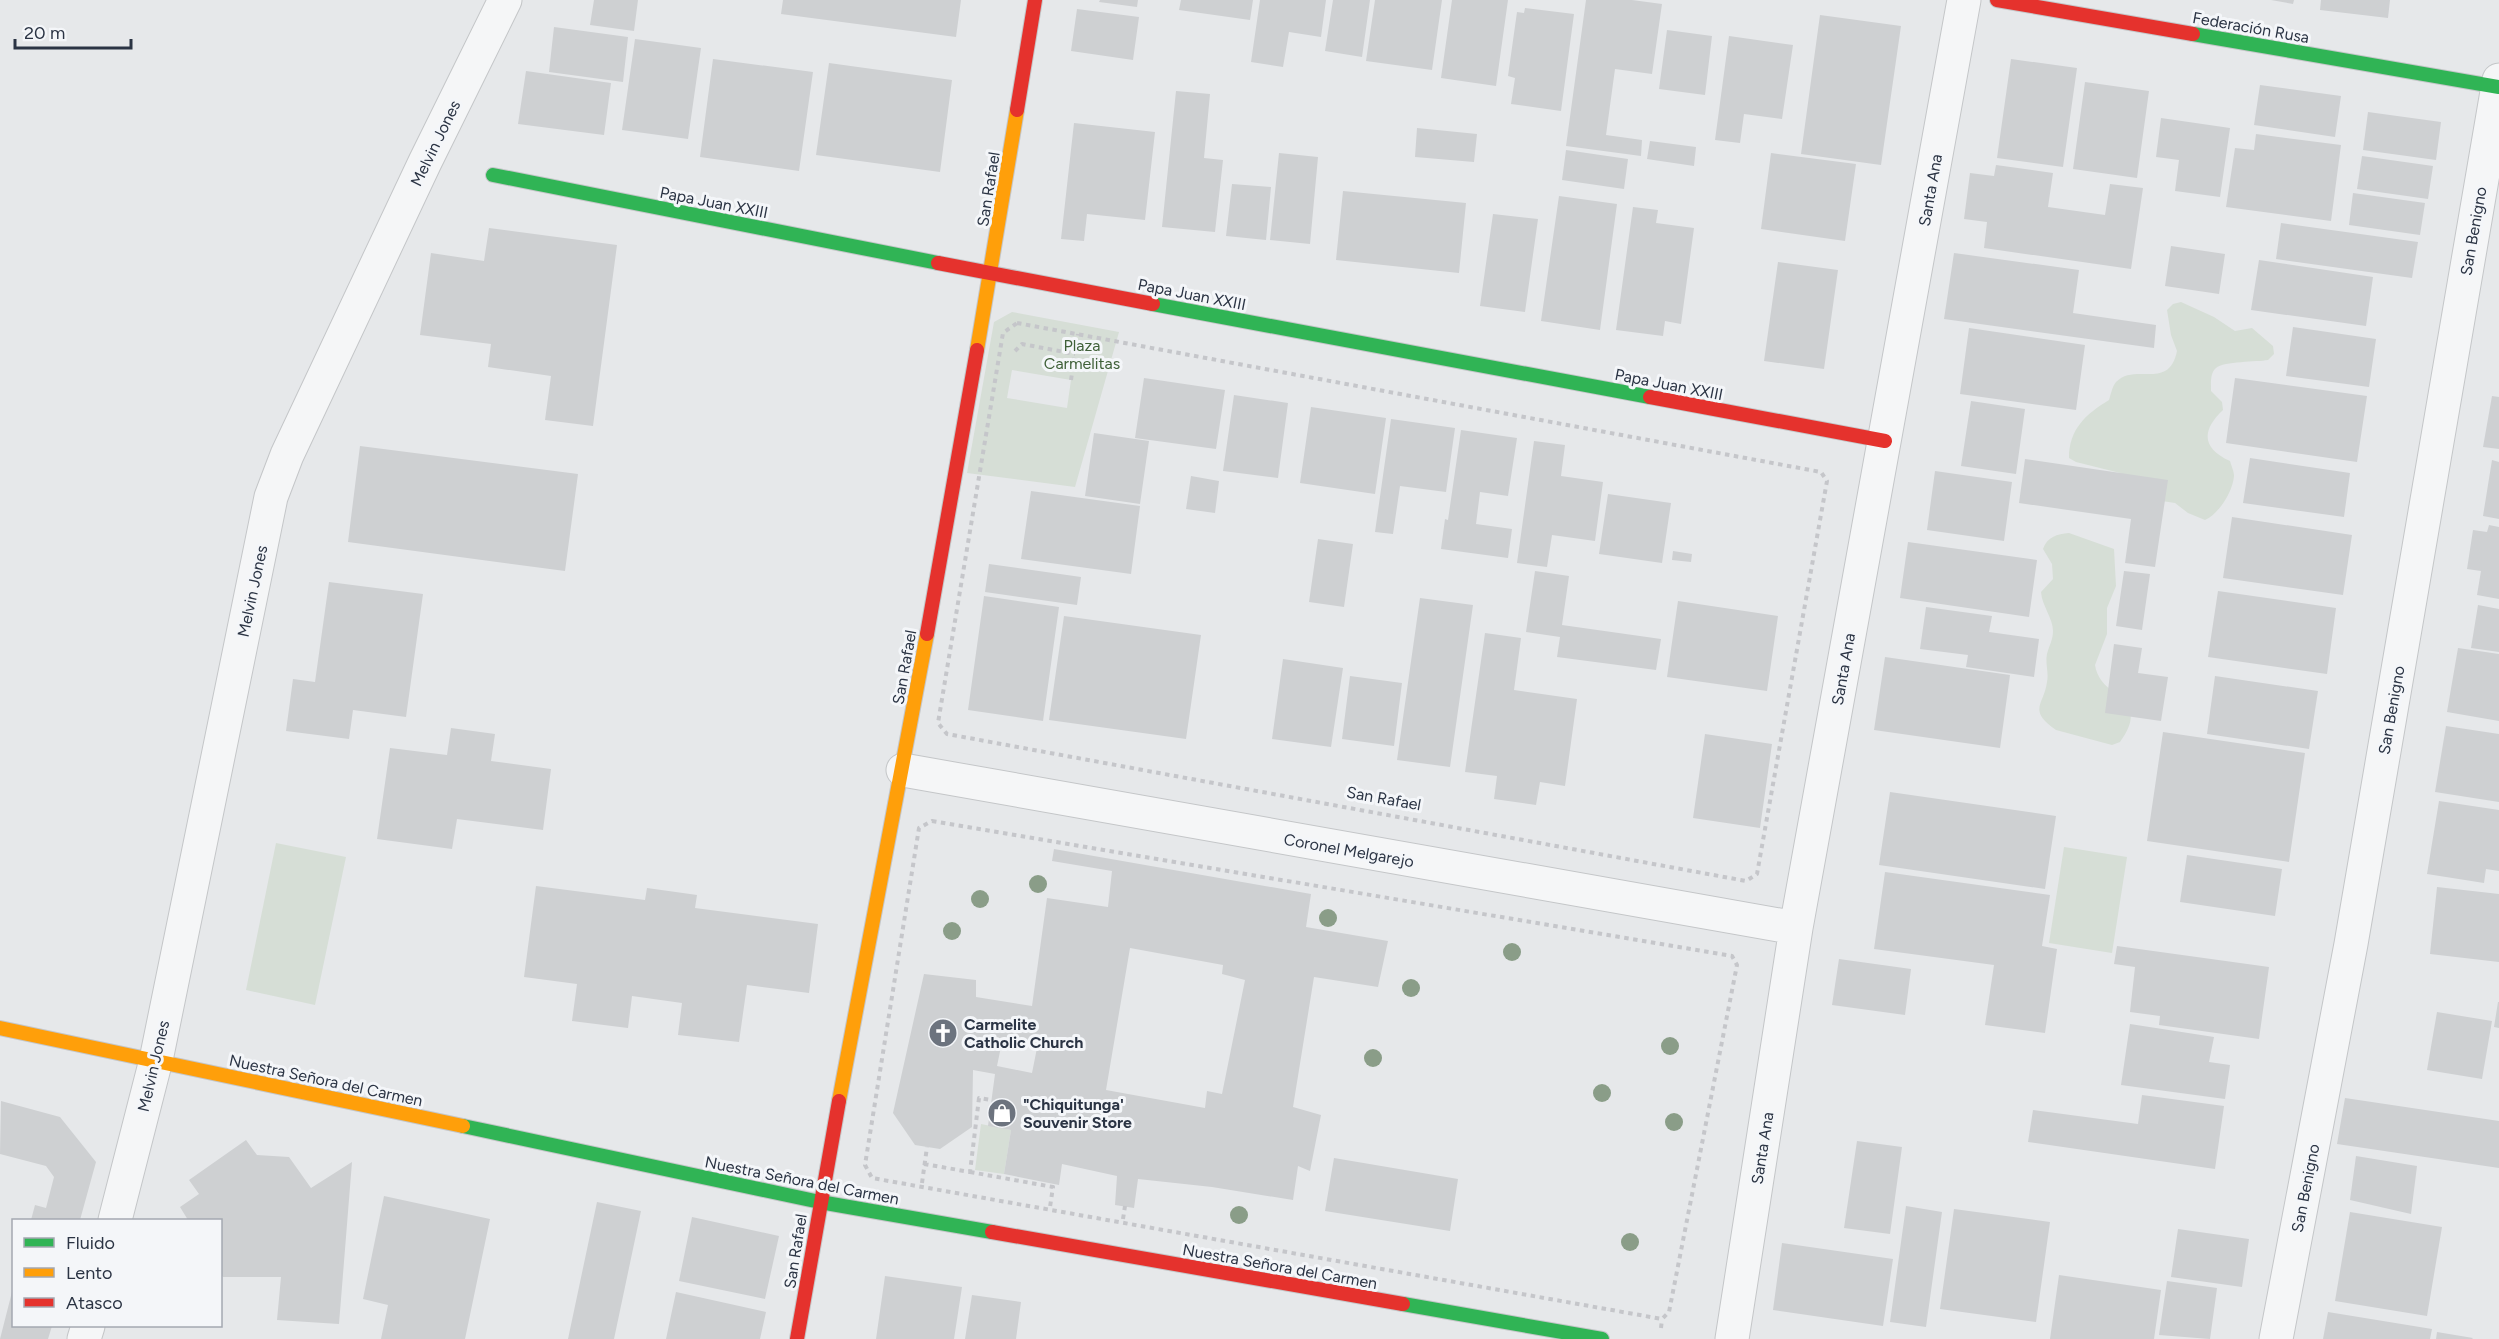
<svg xmlns="http://www.w3.org/2000/svg" width="2499" height="1339" viewBox="0 0 2499 1339" font-family="Figtree,sans-serif">
<style>
.green{fill:#d6ded6;fill-rule:evenodd}
.building{fill:#ced0d2;fill-rule:evenodd}
.lines{fill:none;stroke-linecap:round;stroke-linejoin:round}
.street-casing{stroke:#c4c6c8;stroke-width:35}
.fast-casing{stroke:#c4c6c8;stroke-width:16}
.slow-casing{stroke:#c4c6c8;stroke-width:16}
.jam-casing{stroke:#c4c6c8;stroke-width:16}
.path{stroke:#c5c6ca;stroke-width:4;stroke-dasharray:4.5 4.5;stroke-linecap:butt}
.street{stroke:#f5f6f7;stroke-width:33}
.fast{stroke:#30b455;stroke-width:14}
.slow{stroke:#ff9f0a;stroke-width:14}
.jam{stroke:#e5322d;stroke-width:14}
.tree{fill:#8a9d88}
.labels{text-anchor:middle;stroke-width:6;stroke-linejoin:round;paint-order:stroke}
.street-label{font-size:16px;fill:#2b3444;stroke:#f4f6f9}
.park-label{font-size:16px;fill:#3f6038;stroke:#f4f6f9}
.poi-label{font-size:16px;font-weight:bold;fill:#2b3444;stroke:#f4f6f9;text-anchor:start}
</style>
<rect width="100%" height="100%" fill="#e6e8ea"/>
<!-- green -->
<path class="green" d="M2181 302 2214 317 2235 331 2252 328 2273 346 2274 354 2268 360C2257 362 2224 361 2216 368 2210 373 2211 383 2211 391L2222 402 2223 410C2201 431 2202 448 2230 461 2231 465 2234 471 2234 476 2233 491 2219 514 2205 520L2188 513 2175 503 2149 499 2120 473 2076 462 2069 458C2069 429 2086 414 2109 400 2111 394 2112 387 2116 382 2135 362 2169 391 2177 351L2171 335 2167 310 2173 304Z
M1012 312 1119 332 1075 487 967 473 994 322ZM1012 370 1071 380 1067 408 1007 398Z
M2069 533 2114 549 2116 586 2107 608V634L2095 665C2100 700 2153 696 2120 742L2112 745 2056 730C2027 710 2044 705 2047 682 2049 673 2045 663 2047 654 2049 646 2053 640 2053 631 2053 618 2042 606 2041 592L2053 579 2052 564 2043 549C2047 537 2057 534 2069 533Z
M276 843 346 857 315 1005 246 990Z
M2064 847 2127 857 2112 953 2049 943Z
M981 1124 1011 1130 1004 1174 975 1170Z"/>
<!-- building -->
<path class="building" d="M594 0H638L634 31 590 25Z
M783 0H961L956 37 781 14Z
M1100 0H1138L1137 7 1099 2Z
M1181 0H1253L1250 20 1179 10Z
M1260 0H1326L1321 37 1289 32 1283 67 1251 62Z
M1333 0H1370L1362 57 1325 51Z
M1375 0H1442L1432 70 1366 61Z
M1452 0H1508L1496 86 1441 78Z
M1586 0H1632L1662 4 1652 74 1615 69 1606 135 1642 140 1641 156 1566 146Z
M2271 0H2294L2293 4Z
M2321 0H2390L2388 18 2320 10Z
M1525 8 1574 14 1561 111 1511 104 1515 78 1508 76 1517 12 1524 13Z
M1077 9 1139 17 1133 60 1071 51Z
M1820 15 1901 26 1881 165 1801 154Z
M554 27 628 37 623 82 549 72Z
M1667 30 1712 36 1705 95 1659 89Z
M1729 36 1793 45 1782 119 1744 114 1740 143 1715 140Z
M635 39 701 48 688 139 622 130Z
M713 59 813 72 799 171 700 157Z
M2011 59 2077 68 2063 167 1997 158Z
M829 63 952 80 940 172 816 155Z
M526 71 611 83 604 135 518 124Z
M2085 82 2149 91 2137 178 2073 169Z
M2260 85 2341 96 2335 137 2254 125Z
M1176 91 1210 94 1204 158 1223 160 1215 232 1162 227Z
M2368 112 2441 122 2436 160 2363 150Z
M2161 118 2230 128 2220 197 2175 191 2179 160 2156 157Z
M1074 123 1155 132 1145 220 1087 214 1084 241 1061 239Z
M1417 128 1477 134 1474 162 1415 157Z
M2256 134 2341 145 2331 221 2226 207 2235 148 2254 150Z
M1650 141 1696 147 1694 166 1647 159Z
M1566 150 1628 159 1624 189 1562 180Z
M1279 153 1318 157 1310 244 1270 240Z
M1771 153 1856 164 1845 241 1761 229Z
M2362 156 2433 166 2428 199 2357 189Z
M1996 165 2053 173 2048 207 2105 215 2110 184 2143 188 2131 269 1984 248 1987 222 1964 219 1970 173 1994 176Z
M1232 184 1271 187 1266 240 1226 236Z
M1343 191 1466 203 1459 273 1336 260Z
M2353 193 2425 203 2420 235 2349 225Z
M1559 196 1617 204 1600 330 1541 321Z
M1633 207 1658 210 1656 223 1694 228 1681 324 1665 321 1663 336 1616 330Z
M1493 214 1538 219 1525 312 1480 306Z
M2281 223 2418 242 2412 278 2276 259Z
M489 228 617 245 593 426 545 420 551 376 488 367 491 344 420 335 431 253 484 261Z
M2171 246 2225 254 2219 294 2165 286Z
M1954 253 2079 270 2073 313 2156 325 2154 348 1944 319Z
M2259 260 2373 277 2366 326 2251 310Z
M1778 262 1838 270 1824 369 1764 361Z
M2293 327 2376 339 2369 387 2286 376Z
M1969 328 2085 345 2076 410 1960 394Z
M1144 378 1225 390 1216 449 1135 438Z
M2235 378 2367 396 2357 462 2226 443Z
M1234 395 1288 403 1278 478 1223 471Z
M2492 396 2499 397V449L2483 447Z
M1971 401 2025 409 2016 474 1961 466Z
M1311 407 1386 418 1375 494 1300 483Z
M1391 419 1455 428 1446 492 1400 486 1393 534 1375 532Z
M1461 430 1517 438 1508 496 1480 492 1476 524 1512 529 1508 558 1441 549 1445 519 1448 520Z
M1094 433 1149 441 1140 504 1085 496Z
M1534 441 1565 445 1561 476 1603 482 1595 541 1552 535 1547 567 1517 563Z
M360 446 578 474 565 571 348 542Z
M2250 458 2350 473 2344 517 2243 503Z
M2025 459 2168 480 2155 567 2125 563 2131 519 2019 503Z
M2492 460 2499 462V519L2483 516Z
M1935 471 2012 482 2004 541 1927 530Z
M1191 476 1219 481 1215 513 1186 509Z
M1031 491 1140 506 1131 574 1021 559Z
M1608 494 1671 503 1662 563 1599 554Z
M2232 517 2352 535 2343 595 2223 578Z
M2489 525 2499 527V599L2477 595 2481 571 2467 569 2473 530 2487 532Z
M1318 539 1353 544 1344 607 1309 602Z
M1908 542 2037 560 2029 617 1900 598Z
M1673 551 1692 554 1691 562 1672 560Z
M989 564 1081 577 1077 605 985 592Z
M1535 571 1569 576 1562 625 1661 639 1656 670 1557 657 1560 637 1526 632Z
M2124 571 2150 574 2142 630 2116 626Z
M329 582 423 594 406 717 353 710 349 739 286 731 293 679 315 682Z
M2218 591 2336 608 2327 674 2208 657Z
M984 596 1059 607 1043 721 968 710Z
M1420 598 1473 605 1450 767 1397 760Z
M1678 601 1778 616 1767 691 1667 677Z
M2478 605 2499 609V652L2471 648Z
M1926 607 1992 616 1989 632 2039 639 2034 677 1966 667 1968 655 1920 649Z
M1064 616 1201 635 1186 739 1049 720Z
M1485 633 1521 638 1514 690 1577 699 1565 786 1540 782 1536 805 1494 799 1497 776 1465 772Z
M2114 644 2142 648 2138 673 2168 677 2161 721 2105 713Z
M2458 648 2499 654V721L2447 712Z
M1885 657 2010 675 2000 748 1874 730Z
M1283 659 1343 668 1331 747 1272 739Z
M1350 676 1402 683 1394 746 1342 739Z
M2215 676 2318 691 2309 749 2207 734Z
M2446 726 2499 734V802L2435 792Z
M451 728 495 734 491 761 551 769 543 830 457 819 452 849 377 839 390 748 447 755Z
M2163 732 2305 753 2289 862 2147 841Z
M1705 734 1772 744 1760 828 1693 818Z
M1890 792 2056 816 2045 889 1879 865Z
M2439 801 2499 810V871L2486 869 2484 883 2427 874Z
M1054 849 1311 894 1306 927 1388 941 1378 987 1314 977 1293 1107 1321 1115 1310 1171 1298 1166 1293 1200 1212 1187 1138 1179 1134 1208 1115 1205 1117 1176 1062 1164 1059 1185 1004 1174 1011 1130 988 1126 995 1074 973 1070 972 1127 940 1149 915 1145 893 1113 924 974 976 980V997L1032 1006 1047 898 1108 907 1112 871 1052 861ZM1130 948 1223 965 1222 974 1245 980 1222 1094 1207 1091 1205 1108 1106 1090ZM1003 1037 1038 1043 1032 1073 997 1066Z
M2187 855 2282 869 2275 916 2180 902Z
M1885 872 2050 895 2042 946 2057 949 2045 1033 1985 1025 1994 965 1874 949Z
M536 886 645 900 647 888 690 894 697 895 695 908 818 924 809 993 747 985 739 1042 678 1035 682 1003 632 996 628 1028 572 1021 577 984 524 977Z
M2437 887 2499 894V962L2430 954Z
M2117 946 2269 967 2259 1039 2159 1025 2160 1016 2130 1012 2135 967 2114 964Z
M1839 959 1911 969 1905 1015 1832 1005Z
M2498 1002H2499V1028L2494 1027Z
M2437 1012 2492 1021 2482 1079 2427 1070Z
M2130 1024 2214 1037 2209 1062 2230 1065 2225 1099 2121 1085Z
M2142 1095 2224 1106 2215 1169 2028 1142 2033 1110 2138 1124Z
M2345 1098 2499 1121V1168L2337 1144Z
M1 1101 60 1117 96 1162 80 1220H31L35 1205 46 1208 54 1177 46 1166 0 1154Z
M246 1140 257 1155 289 1157 311 1188 352 1162 339 1324 277 1320 281 1277H223L220 1273V1220H188L180 1207 199 1194 189 1180Z
M1857 1141 1902 1147 1890 1234 1844 1228Z
M2356 1156 2417 1166 2411 1214 2350 1200Z
M1334 1158 1458 1179 1450 1231 1325 1211Z
M384 1196 490 1219 465 1339H381L388 1305 363 1299Z
M597 1202 641 1211 614 1339H568Z
M1906 1206 1942 1212 1926 1327 1890 1322Z
M1954 1209 2050 1222 2036 1322 1940 1309Z
M2350 1212 2442 1227 2427 1316 2335 1301Z
M692 1217 779 1236 765 1299 679 1281Z
M2178 1229 2249 1239 2242 1287 2171 1277Z
M1782 1243 1893 1259 1883 1326 1773 1310Z
M2059 1275 2161 1290 2154 1339H2050Z
M885 1276 962 1287 954 1339H876Z
M2167 1281 2217 1288 2210 1339 2159 1335Z
M13 1288 14 1326H52L48 1339H0Z
M676 1292 766 1312 760 1339H666Z
M972 1295 1021 1302 1016 1339H965Z
M2328 1312 2432 1329 2430 1339H2323Z
M2437 1332 2473 1338 2472 1339H2436Z"/>
<g class="lines">
<!-- street casing -->
<g class="street-casing">
<path id="street" d="M903 770 1796 928
M115 1220 156 1060 271 497 287 455 425 162 505 0
M84 1339 88 1326
M1732 1339 1796 928 1964 0
M2276 1339 2351 944 2499 80"/>
</g>
<!-- fast casing -->
<g class="fast-casing">
<path id="fast" d="M2193 34 2499 87
M493 175 938 263
M1153 304 1650 397
M463 1126 820 1202 992 1232
M1403 1304 1602 1339"/>
</g>
<!-- slow casing -->
<g class="slow-casing">
<path id="slow" d="M977 350 1017 110
M0 1028 463 1126
M839 1101 927 634"/>
</g>
<!-- jam casing -->
<g class="jam-casing">
<path id="jam" d="M1997 0 2193 34
M1017 110 1035 0
M938 263 1153 304
M1650 397 1885 441
M927 634 977 350
M992 1232 1403 1304
M797 1339 839 1101"/>
</g>
<!-- path -->
<path class="path" d="M1017 323 1821 472 1827 481 1757 874 1746 881 947 734 938 723 1003 333Z
M1015 351 1022 344 1075 354
M1071 380 1078 334
M932 821 1732 956 1737 965 1669 1312 1662 1319 872 1178 865 1165 919 828Z
M924 1164 970 1172 979 1098 991 1100
M970 1172 1053 1187 1050 1207
M922 1183 927 1147
M1123 1219 1125 1206
M1661 1328 1662 1319"/>
<!-- street -->
<use href="#street" class="street"/>
<!-- fast -->
<use href="#fast" class="fast"/>
<!-- slow -->
<use href="#slow" class="slow"/>
<!-- jam -->
<use href="#jam" class="jam"/>
</g>
<!-- trees -->
<g class="tree">
<circle cx="1038" cy="884" r="9"/>
<circle cx="980" cy="899" r="9"/>
<circle cx="1328" cy="918" r="9"/>
<circle cx="952" cy="931" r="9"/>
<circle cx="1512" cy="952" r="9"/>
<circle cx="1411" cy="988" r="9"/>
<circle cx="1670" cy="1046" r="9"/>
<circle cx="1373" cy="1058" r="9"/>
<circle cx="1602" cy="1093" r="9"/>
<circle cx="1674" cy="1122" r="9"/>
<circle cx="1239" cy="1215" r="9"/>
<circle cx="1630" cy="1242" r="9"/>
</g>
<!-- icons -->
<defs>
<g id="church-disc" transform="scale(1.5)"><circle r="9.5" fill="#6c737e" stroke="#f4f6f9"/><path d="M-1.2-6h2.4v3.5h3.3v2.4h-3.3V6h-2.4V-.1h-3.3v-2.4h3.3Z" fill="#fff"/></g>
<g id="shop-disc" transform="scale(1.5)"><circle r="9.5" fill="#6c737e" stroke="#f4f6f9"/><path d="M-5-2.5h2.3a2.7 3.5 0 0 1 5.4 0H5L5.5 6h-11ZM-1.5-2.5h3a1.5 2.3 0 0 0-3 0Z" fill="#fff"/></g>
</defs>
<g fill-rule="evenodd">
<use href="#church-disc" x="943" y="1033"/>
<use href="#shop-disc" x="1002" y="1113"/>
</g>
<g class="labels">
<!-- street labels -->
<g class="street-label">
<text transform="translate(2251 27) rotate(10)" y="6">Federación Rusa</text>
<text transform="translate(435 143) rotate(-64)" y="6">Melvin Jones</text>
<text transform="translate(988 189) rotate(-81)" y="6">San Rafael</text>
<text transform="translate(1930 190) rotate(-80)" y="6">Santa Ana</text>
<text transform="translate(714 202) rotate(11)" y="6">Papa Juan XXIII</text>
<text transform="translate(2473 231) rotate(-80)" y="6">San Benigno</text>
<text transform="translate(1192 294) rotate(11)" y="6">Papa Juan XXIII</text>
<text transform="translate(1669 384) rotate(11)" y="6">Papa Juan XXIII</text>
<text transform="translate(252 591) rotate(-78)" y="6">Melvin Jones</text>
<text transform="translate(904 667) rotate(-80)" y="6">San Rafael</text>
<text transform="translate(1843 669) rotate(-80)" y="6">Santa Ana</text>
<text transform="translate(2391 710) rotate(-80)" y="6">San Benigno</text>
<text transform="translate(1384 798) rotate(10)" y="6">San Rafael</text>
<text transform="translate(1349 850) rotate(10)" y="6">Coronel Melgarejo</text>
<text transform="translate(153 1066) rotate(-77)" y="6">Melvin Jones</text>
<text transform="translate(326 1080) rotate(12)" y="6">Nuestra Señora del Carmen</text>
<text transform="translate(1762 1148) rotate(-81)" y="6">Santa Ana</text>
<text transform="translate(802 1180) rotate(11)" y="6">Nuestra Señora del Carmen</text>
<text transform="translate(2305 1188) rotate(-79)" y="6">San Benigno</text>
<text transform="translate(795 1251) rotate(-81)" y="6">San Rafael</text>
<text transform="translate(1280 1266) rotate(10)" y="6">Nuestra Señora del Carmen</text>
</g>
<!-- park labels -->
<g class="park-label">
<text x="1082" y="351">Plaza<tspan x="1082" dy="18">Carmelitas</tspan></text>
</g>
<!-- poi labels -->
<g class="poi-label">
<text x="964" y="1030">Carmelite<tspan x="964" dy="18">Catholic Church</tspan></text>
<text x="1023" y="1110">"Chiquitunga'<tspan x="1023" dy="18">Souvenir Store</tspan></text>
</g>
</g>
<!-- legend -->
<rect x="12" y="1219" width="210" height="108" fill="#f4f6f9" stroke="#a4a8b1" stroke-width="1.5"/>
<rect x="24" y="1238" width="30" height="9" fill="#30b455" stroke="#a4a8b1" stroke-width="1.5"/>
<text x="66" y="1249" font-size="18" fill="#2b3444">Fluido</text>
<rect x="24" y="1268" width="30" height="9" fill="#ff9f0a" stroke="#a4a8b1" stroke-width="1.5"/>
<text x="66" y="1279" font-size="18" fill="#2b3444">Lento</text>
<rect x="24" y="1298" width="30" height="9" fill="#e5322d" stroke="#a4a8b1" stroke-width="1.5"/>
<text x="66" y="1309" font-size="18" fill="#2b3444">Atasco</text>
<!-- scale -->
<path d="M15 39v9h116v-9" fill="none" stroke="#2b3444" stroke-width="3"/>
<text x="24" y="39" font-size="18" fill="#2b3444" stroke="#f4f6f9" stroke-width="4.5" paint-order="stroke">20 m</text>
</svg>
